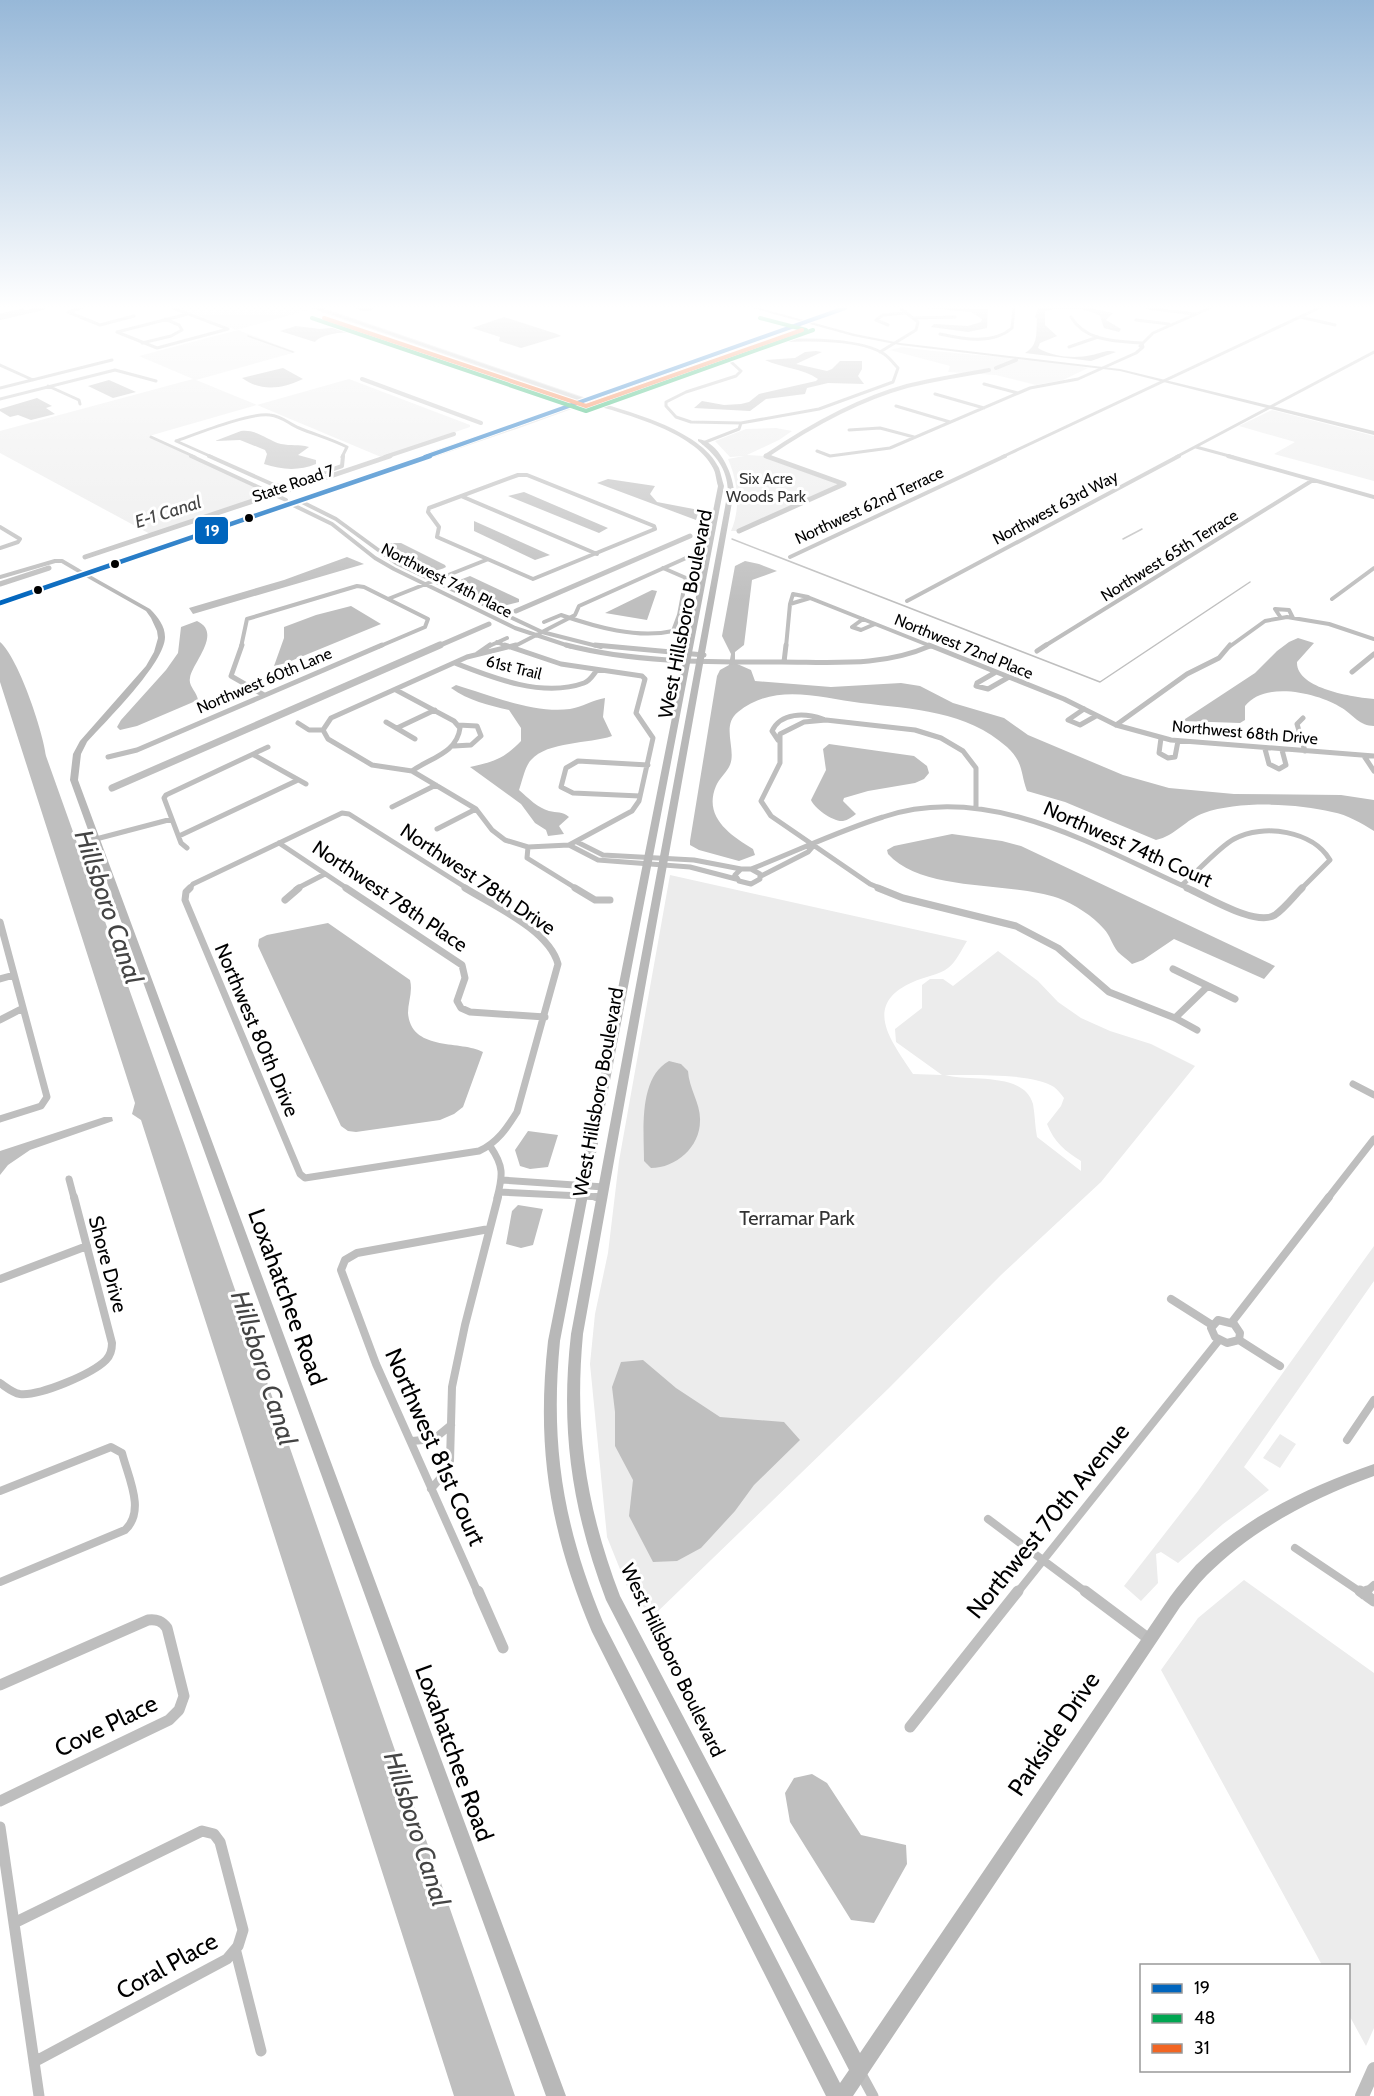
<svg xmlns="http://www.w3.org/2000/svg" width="1374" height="2096" viewBox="0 0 1374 2096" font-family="Cabin,sans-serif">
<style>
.green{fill:#ececec;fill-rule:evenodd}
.water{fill:#bfbfbf}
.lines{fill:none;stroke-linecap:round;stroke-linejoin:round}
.stream{stroke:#bfbfbf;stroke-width:1.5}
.canal-far3{stroke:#bfbfbf;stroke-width:4}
.canal-far2{stroke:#bfbfbf;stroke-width:5}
.canal-far1{stroke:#bfbfbf;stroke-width:7}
.canal{stroke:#bfbfbf;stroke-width:14}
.primary-casing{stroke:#dbdbdb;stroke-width:2}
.street-far5{stroke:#bebebe;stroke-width:3}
.street-far4{stroke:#bebebe;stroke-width:4}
.street-far3{stroke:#bebebe;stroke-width:5}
.street-far2{stroke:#bebebe;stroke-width:7}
.street-far1{stroke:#bebebe;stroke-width:8}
.street{stroke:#bebebe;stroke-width:11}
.secondary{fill:#b8b8b8;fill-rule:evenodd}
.primary{fill:#bebebe;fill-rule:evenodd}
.bus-1-far1-casing{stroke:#fff;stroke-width:6}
.bus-1-casing{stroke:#fff;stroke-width:8}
.bus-2-casing{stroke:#fff;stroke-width:6}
.bus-3-casing{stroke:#fff;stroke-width:6}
.bus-1-far1{stroke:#0065bd;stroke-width:4}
.bus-1{stroke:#0065bd;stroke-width:4.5}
.bus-2{stroke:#00a651;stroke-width:4}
.bus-3{stroke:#f26522;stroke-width:4}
.bus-dot{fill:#000;stroke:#fff;stroke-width:2}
.labels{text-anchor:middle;stroke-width:6;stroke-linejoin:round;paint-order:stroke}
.far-park-label{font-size:16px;fill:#333;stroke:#fff}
.far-street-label{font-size:16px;fill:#000;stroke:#fff}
.far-water-label{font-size:18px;font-style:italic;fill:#444;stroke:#fff}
.street-label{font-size:20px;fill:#000;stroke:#fff}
.park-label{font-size:20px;fill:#333;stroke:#fff}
.near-street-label{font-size:24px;fill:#000;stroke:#fff}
.near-water-label{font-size:26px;font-style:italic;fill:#444;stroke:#fff}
.line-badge{stroke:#fff;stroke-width:2}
.badge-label{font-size:16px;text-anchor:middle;font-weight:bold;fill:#fff}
</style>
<rect width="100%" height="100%" fill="#fff"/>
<!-- green -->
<path class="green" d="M179 308H305L309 310 236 330Z
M238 330 296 352 196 380 257 405 349 379 470 425V427L381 457 257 405 149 436 270 495 152 535 0 453V431L193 379 139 356Z
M902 347C963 356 1026 356 1088 368L1063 380 1036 385 996 375 948 372 950 366 890 350Z
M1272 410 1374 436V481L1274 454 1295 442 1239 426Z
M776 428 792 431 779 440 747 455 766 456 844 484 739 531H731C741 508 738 482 728 459L744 456 730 457 715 441 746 429Z
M670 875 967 941C962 949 956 962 948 968 939 975 923 977 913 982 860 1005 893 1043 913 1074L942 1075 896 1042 895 1029 922 1008V985L930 979H943L953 986 998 951 1038 981 1058 1002 1081 1018 1110 1031 1151 1044 1195 1066 1101 1182 1001 1275 889 1388 652 1617 628 1589 607 1537 590 1364 595 1314 608 1253 619 1161ZM945 1075C971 1075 1034 1073 1054 1087 1058 1090 1061 1094 1064 1098L1061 1106 1047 1124C1054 1142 1065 1151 1081 1161V1171L1037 1137C1035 1127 1035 1115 1033 1104 1024 1071 968 1082 945 1075Z
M1374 1246V1281L1244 1467 1269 1490 1223 1524 1178 1563 1161 1552 1156 1554 1158 1583 1141 1601 1124 1586 1198 1491Z
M1280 1434 1296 1444 1280 1468 1263 1458Z
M1244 1580 1374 1673V2028L1366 2046 1349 2015 1348 1966 1322 1965 1161 1670 1198 1618Z"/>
<!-- water -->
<path class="water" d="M924 308 988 309 987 328 968 332 931 327 934 324 968 326 981 322 982 319 971 312Z
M1038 308H1091L1113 313 1106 320 1121 329 1119 332 1104 328 1100 316C1085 307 1063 307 1045 311V325L1057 336 1040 343 1038 348C1053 357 1075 359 1092 355 1101 353 1107 349 1116 352L1091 361 1025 353C1039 345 1036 332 1037 318L1035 317Z
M504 317 557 334 561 336 521 348 499 341 500 337 472 328Z
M296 326 320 329 350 326 359 332 361 329 365 330 362 333C349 331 322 333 315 342L280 331Z
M816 351 822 352 796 364 827 371 832 369 840 361H862V369L858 376 864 384 828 383 807 388 805 394 766 399 750 411 694 408 702 401 724 405 741 404 749 402 759 394 816 381 818 379C802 368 782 368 765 360L795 358 805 352Z
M283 368 303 379C282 389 261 392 242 378Z
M109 380 136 392 113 398 88 386Z
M37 398 52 406 46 408 55 414 31 420 18 415 10 417 0 411V409Z
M241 431C257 429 267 440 281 444 291 446 298 444 309 447L298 455 316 460V464C299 471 282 470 264 464L267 454 265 450 240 440 215 441Z
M608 479 655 486 650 494 657 502 699 510 696 520 597 483Z
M524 492 608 528 599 533 508 496Z
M474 521 550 555 535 560 474 531Z
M391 543H401L445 565 446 567C428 578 402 559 387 549L386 545Z
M347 557 364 564 193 614 189 608 284 580Z
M745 561 759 564 777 571 752 580 744 645 735 652V663L751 670 755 681 831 687 901 683 920 686 953 703 1004 718 1028 735 1123 775 1169 788 1234 794 1341 795 1374 800V831C1361 823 1348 815 1332 812 1297 803 1238 801 1204 813 1186 819 1175 836 1156 840L1065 802 1027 791C1020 772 1024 763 1007 747 967 711 912 709 861 703 820 698 775 682 738 712 720 726 738 751 729 767 725 774 719 779 716 786 703 817 730 835 753 849L755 855 739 861 699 850 690 845V841L717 676 720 670 729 665 731 654 722 636 735 566Z
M470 576 519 599V602L503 606 459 585 457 581Z
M652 590 657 591 647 620 605 613Z
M351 606 381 624 286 663 274 666 284 638V627L316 615Z
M197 621C223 633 192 663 190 678 188 686 197 692 198 700L137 726 120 730 117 727 121 720 166 670 178 653 181 627Z
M1298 638 1314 643 1297 662C1296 689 1354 697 1374 699V726C1360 726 1353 715 1342 708 1319 693 1265 680 1245 706V720L1240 723 1182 721 1255 673 1277 651 1289 642Z
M0 642C18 657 43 731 46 756L184 1143 515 2096H454L141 1120 132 1114 135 1103 0 682Z
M456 685C489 695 535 714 570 709 582 707 593 700 605 698L603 717 612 736C589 744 548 741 531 760 525 766 522 782 519 790 528 798 538 808 549 811 557 813 562 811 569 817L559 826 564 834 548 836 546 830 535 823 521 804 470 767C493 762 504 759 521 741V728L509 710C488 705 469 701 451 688Z
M829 744 914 756 927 766 929 773 924 779 915 783 868 791 844 798 843 801 856 814C852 817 848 820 843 821 833 822 814 808 811 800L826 770 823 749Z
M952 834 1002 841 1021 846 1275 966 1264 979 1174 939 1143 960 1132 964C1128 960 1122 956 1118 952 1112 945 1110 935 1104 929 1093 916 1074 904 1058 898 1010 881 923 893 888 854L887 850 894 846Z
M328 923 410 980C413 992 408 1002 408 1013 411 1052 461 1040 483 1052L463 1107 454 1114 440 1120 356 1132 348 1131 341 1126 258 946 259 939 267 935Z
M669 1061 681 1064 688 1071C689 1089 701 1104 700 1121 700 1147 676 1168 651 1168L644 1161C644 1131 638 1078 669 1061Z
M104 1117H112L113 1121 30 1150 8 1165 0 1175V1151Z
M528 1131 558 1135 548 1167 530 1169 520 1166 515 1150Z
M518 1205 543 1209 533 1245 521 1248 506 1244 512 1211Z
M643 1360 676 1388 720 1417 784 1422 800 1440 754 1485 735 1511 701 1548 677 1561 653 1562 629 1516 633 1480 615 1446V1412L612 1387 621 1362Z
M812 1774 827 1783 861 1835 906 1845 907 1864 874 1923 851 1920 790 1822 785 1793 794 1778Z"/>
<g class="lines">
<!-- stream -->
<path class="stream" d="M248 336 293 352
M732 539 1100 682 1250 582
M1123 539 1142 529"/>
<!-- canal-far3 -->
<path class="canal-far3" d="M0 318 43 308
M996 368 1016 360
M362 379 481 423
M385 457 454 434
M770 457 766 456C810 426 856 400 907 386 934 379 962 375 989 370"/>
<!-- canal-far2 -->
<path class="canal-far2" d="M286 491 390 456
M739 531 844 484 766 456
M85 557 262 498
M0 584 49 568
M516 611 690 536
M436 647 489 624"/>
<!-- canal-far1 -->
<path class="canal-far1" d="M112 788 440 645"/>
<!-- canal -->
<path class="canal" d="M1362 2096 1374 2069"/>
<!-- primary casing -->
<g class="primary-casing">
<path id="primary" d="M313 308H320L586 399 841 308H847L516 428 0 605V601L581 401Z"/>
</g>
<!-- street-far5 -->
<path class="street-far5" d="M173 308 228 329
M358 308 365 310 373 308
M1147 308 1195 314
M68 312 100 325 134 316
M68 312 81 308
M0 315 23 310
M1071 317C1086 342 1116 341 1142 343
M1300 317 1335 325
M915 318 955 317
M1136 320 1169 324
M888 325 876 320 883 315 905 313
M117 332 157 348 228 329
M117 332 188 314
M940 334C963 339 993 345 1012 328L1014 308
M780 341C807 339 862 339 884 354 890 358 894 364 898 368L893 382 819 409 741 423 691 422 676 417 666 406V402L686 392 736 376 741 371 730 361 732 357Z
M142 343 171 336 182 330 179 325 165 319
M1140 346 1153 333 1210 308
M1069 347 1098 337
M880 352 916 330 918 322 900 308
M0 365 33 380
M984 384 1018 393
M48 386 79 400 80 404
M0 388 112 360
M935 394 984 408
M0 399 115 370 156 381
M896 406 950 422
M849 430 880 428 914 437
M151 437 195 457
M703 443 739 429 741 423
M1196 447 1233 457
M817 451 830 456 890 448 1030 388 1078 379 1136 353 1143 347 1142 343
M212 457 176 441C196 434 251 412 270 415 282 416 289 424 299 428 316 435 331 439 347 447L342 457
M1002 457 1319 308
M1176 457 1374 352"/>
<!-- street-far4 -->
<path class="street-far4" d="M191 456 286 500
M209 456 274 485H288L342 466 343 456
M1228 456 1374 497
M518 475H527L654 526 655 529 533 579 437 537 439 527 428 512 429 508Z
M461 496 597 554
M300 501 336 519 396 563 542 632 601 647
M291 504 332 524 375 558 394 569 515 628 572 647
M0 527 20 539 18 542 0 548
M790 557 1005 456
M0 577 55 561H62L79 571
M388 599 486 560
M1332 599 1374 568
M907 601 1179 456
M790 604 793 594 808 597
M1281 618 1275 609 1289 610 1293 618
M863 619 852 627 861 630 875 624
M544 622 561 615C596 627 637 639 673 631L679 615 686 578 663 568
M497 642 508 647
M241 647 247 619 357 586 364 587 428 619 425 627 378 647
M487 647 507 638
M513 647 575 615 579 606 695 554
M786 647 790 604 810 598 933 647
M928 647 930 646
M1043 647 1313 480
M1229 647 1265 621 1287 617 1329 624 1374 639"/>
<!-- street-far3 -->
<path class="street-far3" d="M242 645 231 676 264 695
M566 645C636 663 709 662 781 662 833 662 882 667 930 646
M595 645 704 655
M929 645 1064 699 1116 725 1171 740 1374 756
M1037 651 1046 645
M477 654 490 645
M784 662 786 645
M455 663C493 678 543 698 584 683 590 681 593 675 597 670
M996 672 977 683 976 686 988 689 1009 677
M1352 672 1374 654
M396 690 454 721 460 728C457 753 430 758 412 771
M1084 709 1068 720 1080 725 1096 716
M1303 718 1297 724 1305 751
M386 722 415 739
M298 723 309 730H323L328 739 372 765 412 771 476 809 492 830 505 840 528 847 569 845 632 811 639 801 653 738 636 713 645 679 642 676 561 664 505 645
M1116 725 1187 674 1219 658 1230 645
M397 728 435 710
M323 730 331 718 467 657 516 645
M1161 738 1159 753 1168 758 1175 757 1178 741
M778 740 772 731C781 712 805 713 823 719
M454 746 471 745 481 736 477 726 458 725
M1265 749 1269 764 1279 769 1286 765 1282 750
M254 755 306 784
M1364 756 1374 771
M108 757 137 750 382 645
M640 796 573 793 561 787 566 768 578 761 648 765
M392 807 436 785
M437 829 476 809
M179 836 296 781
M96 839 172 819
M577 842 603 855 694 860 741 869
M279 843 348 889
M569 845 598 860 690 867 736 879
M528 847 527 858 577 889
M187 848 181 843 164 798 166 795 268 747
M741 869H751L760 874V879L751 884 739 881 735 875Z
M751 869C795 852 838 831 883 817 989 781 1096 847 1190 889
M761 876 808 852 814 845
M1182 885C1196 873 1219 847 1234 839 1264 823 1313 831 1330 860L1301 889
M189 889 193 884 342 813 349 814 468 889
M296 889 325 874
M882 889 870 884 771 816 761 801 780 763V734L804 722 826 720 915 730 941 738 963 751 976 768V807"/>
<!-- street-far2 -->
<path class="street-far2" d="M190 888 186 892 185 900 300 1174 305 1178 479 1151C497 1143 507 1128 517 1112L558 964C549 930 494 906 465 888
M346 888 462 965 465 978 457 1001 461 1008 470 1012 545 1017
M575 888 595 900H610
M878 888 903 898 1016 926 1058 948 1109 992 1175 1018 1197 1030
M1187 888C1206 896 1256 927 1275 915 1285 908 1294 896 1302 888
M285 900 299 888
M0 922 47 1097 41 1106 0 1119
M1173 969 1235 999
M0 979 14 975
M1175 1018 1208 986
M0 1020 23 1008
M1353 1084 1374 1095
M490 1146C504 1166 503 1175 497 1198
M69 1179 74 1198
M502 1180 604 1187
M499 1192 602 1197
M1328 1198 1374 1139"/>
<!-- street-far1 -->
<path class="street-far1" d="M596 1197H602
M0 1279 87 1246
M1171 1299 1212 1325
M1218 1320 1234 1324 1240 1333 1239 1340 1227 1343 1215 1337 1211 1328Z
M1232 1322 1329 1197
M1239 1340 1280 1366
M0 1383C6 1387 13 1393 20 1394 40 1396 92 1374 106 1360 111 1355 112 1350 112 1343L74 1197
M1347 1440 1374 1400
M412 1441 434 1439 451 1425
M431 1489 443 1475 450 1461 452 1387 465 1325 498 1197
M0 1491 111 1447 122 1453C128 1477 146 1511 125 1530L0 1582
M988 1519 1087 1593
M1295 1548 1362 1593
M478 1593 376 1364 341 1270 345 1260 357 1253 489 1229
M1017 1593 1219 1340
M1365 1593 1374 1585"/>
<!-- street -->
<path class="street" d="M478 1591 503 1648
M1085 1591 1149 1639
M1360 1591 1374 1601
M1364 1594 1367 1591
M0 1685 148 1620C157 1619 162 1621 167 1628L184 1696 179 1710 169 1720 0 1801
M910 1727 1018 1591
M0 1827 39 2096
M14 1923 202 1831 214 1834 220 1842 243 1930 238 1946 227 1959 34 2062
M236 1952 261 2051
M860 2072 873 2096"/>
<!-- secondary -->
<path class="secondary" d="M752 308H759L855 334 900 343 1120 369 1374 431V435L1120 371 900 345 853 336Z
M586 399C624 410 701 429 719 468 721 474 722 480 724 486L560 1341C550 1446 563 1525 603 1622L840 2083 849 2070 606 1600C572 1509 560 1431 571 1334L728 491C727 468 716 455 698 441V439C718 441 733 473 734 491L583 1334C574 1430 586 1507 620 1596L860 2053 1170 1597C1178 1586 1187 1575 1196 1565 1245 1517 1310 1486 1374 1464V1476C1313 1498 1253 1529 1207 1575 1197 1585 1189 1596 1180 1607L853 2096H826L592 1632C550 1532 536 1449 548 1341L718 486C716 480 716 473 713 468 695 431 621 413 584 402Z
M77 570H81L150 609C158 617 165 626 165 637 165 663 106 721 87 742L81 754 78 780 566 2096H546L70 780 73 754 80 741 146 666 154 652 158 638 157 631 151 618 146 611 77 572Z"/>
<!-- primary -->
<use href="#primary" class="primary"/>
<!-- bus-1-far1 casing -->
<g class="bus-1-far1-casing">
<path id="bus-1-far1" d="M425 457 845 308"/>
</g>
<!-- bus-1 casing -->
<g class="bus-1-casing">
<path id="bus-1" d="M0 603 430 456"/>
</g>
<!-- bus-2 casing -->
<g class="bus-2-casing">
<path id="bus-2" d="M312 318 586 411 813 330
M760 318 806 330"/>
</g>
<!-- bus-3 casing -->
<g class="bus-3-casing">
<path id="bus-3" d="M324 318 586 406 802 330"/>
</g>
<!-- bus-1-far1 -->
<use href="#bus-1-far1" class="bus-1-far1"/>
<!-- bus-1 -->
<use href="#bus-1" class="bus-1"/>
<!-- bus-2 -->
<use href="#bus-2" class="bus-2"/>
<!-- bus-3 -->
<use href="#bus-3" class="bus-3"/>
</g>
<!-- sky -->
<linearGradient id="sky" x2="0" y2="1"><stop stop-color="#97b8d8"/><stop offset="0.51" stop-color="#fff"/><stop offset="1" stop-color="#fff" stop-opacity="0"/></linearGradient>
<rect width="1374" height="602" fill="url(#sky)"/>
<!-- markers -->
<g class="bus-dot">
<circle cx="249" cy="518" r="5"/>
<circle cx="115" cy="564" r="5"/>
<circle cx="38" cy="590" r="5"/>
</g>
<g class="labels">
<!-- far-park labels -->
<g class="far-park-label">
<text x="766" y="484">Six Acre<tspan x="766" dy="18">Woods Park</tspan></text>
</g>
<!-- far-street labels -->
<g class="far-street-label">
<text transform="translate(293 483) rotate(-19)" y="6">State Road 7</text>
<text transform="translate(869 505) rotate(-25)" y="6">Northwest 62nd Terrace</text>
<text transform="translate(1055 507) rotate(-28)" y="6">Northwest 63rd Way</text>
<text transform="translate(1169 555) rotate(-32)" y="6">Northwest 65th Terrace</text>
<text transform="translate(447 580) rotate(27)" y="6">Northwest 74th Place</text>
<text transform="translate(964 646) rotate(22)" y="6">Northwest 72nd Place</text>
<text transform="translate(514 667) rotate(14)" y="6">61st Trail</text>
<text transform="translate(264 680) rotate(-23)" y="6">Northwest 60th Lane</text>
<text transform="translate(1245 732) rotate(5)" y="6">Northwest 68th Drive</text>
</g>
<!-- far-water labels -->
<g class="far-water-label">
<text transform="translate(168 512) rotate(-18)" y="6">E-1 Canal</text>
</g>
<!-- street labels -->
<g class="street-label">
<text transform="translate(685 614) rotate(-79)" y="7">West Hillsboro Boulevard</text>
<text transform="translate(1128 844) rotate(24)" y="7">Northwest 74th Court</text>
<text transform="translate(478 879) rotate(34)" y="7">Northwest 78th Drive</text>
<text transform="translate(390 896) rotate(34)" y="7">Northwest 78th Place</text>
<text transform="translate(257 1030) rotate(67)" y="7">Northwest 80th Drive</text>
<text transform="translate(598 1092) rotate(-80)" y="7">West Hillsboro Boulevard</text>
<text transform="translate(108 1264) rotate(75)" y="7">Shore Drive</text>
<text transform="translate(673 1660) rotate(64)" y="7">West Hillsboro Boulevard</text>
</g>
<!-- park labels -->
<g class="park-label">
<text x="797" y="1225">Terramar Park</text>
</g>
<!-- near-street labels -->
<g class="near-street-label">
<text transform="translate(287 1297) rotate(70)" y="8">Loxahatchee Road</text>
<text transform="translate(435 1447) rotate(66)" y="8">Northwest 81st Court</text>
<text transform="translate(1048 1521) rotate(-51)" y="8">Northwest 70th Avenue</text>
<text transform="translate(106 1726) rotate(-26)" y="8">Cove Place</text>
<text transform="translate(1054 1734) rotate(-56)" y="8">Parkside Drive</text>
<text transform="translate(454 1753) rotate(70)" y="8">Loxahatchee Road</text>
<text transform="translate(167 1966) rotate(-29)" y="8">Coral Place</text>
</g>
<!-- near-water labels -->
<g class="near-water-label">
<text transform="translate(109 907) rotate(71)" y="9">Hillsboro Canal</text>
<text transform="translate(264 1368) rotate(72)" y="9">Hillsboro Canal</text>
<text transform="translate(417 1829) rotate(72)" y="9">Hillsboro Canal</text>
</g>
</g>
<rect class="line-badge" x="194" y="516" width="35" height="29" rx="6" fill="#0065bd"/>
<g class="badge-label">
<text x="212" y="536">19</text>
</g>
<!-- legend -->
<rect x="1140" y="1964" width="210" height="108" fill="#ffffff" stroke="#999999" stroke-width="1.5"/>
<rect x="1152" y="1984" width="30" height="9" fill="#0065bd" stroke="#999999" stroke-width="1.5"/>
<text x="1194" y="1994" font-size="18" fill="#000000">19</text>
<rect x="1152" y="2014" width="30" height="9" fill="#00a651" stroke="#999999" stroke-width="1.5"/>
<text x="1194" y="2024" font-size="18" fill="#000000">48</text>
<rect x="1152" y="2044" width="30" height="9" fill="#f26522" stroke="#999999" stroke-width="1.5"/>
<text x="1194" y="2054" font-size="18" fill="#000000">31</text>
</svg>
